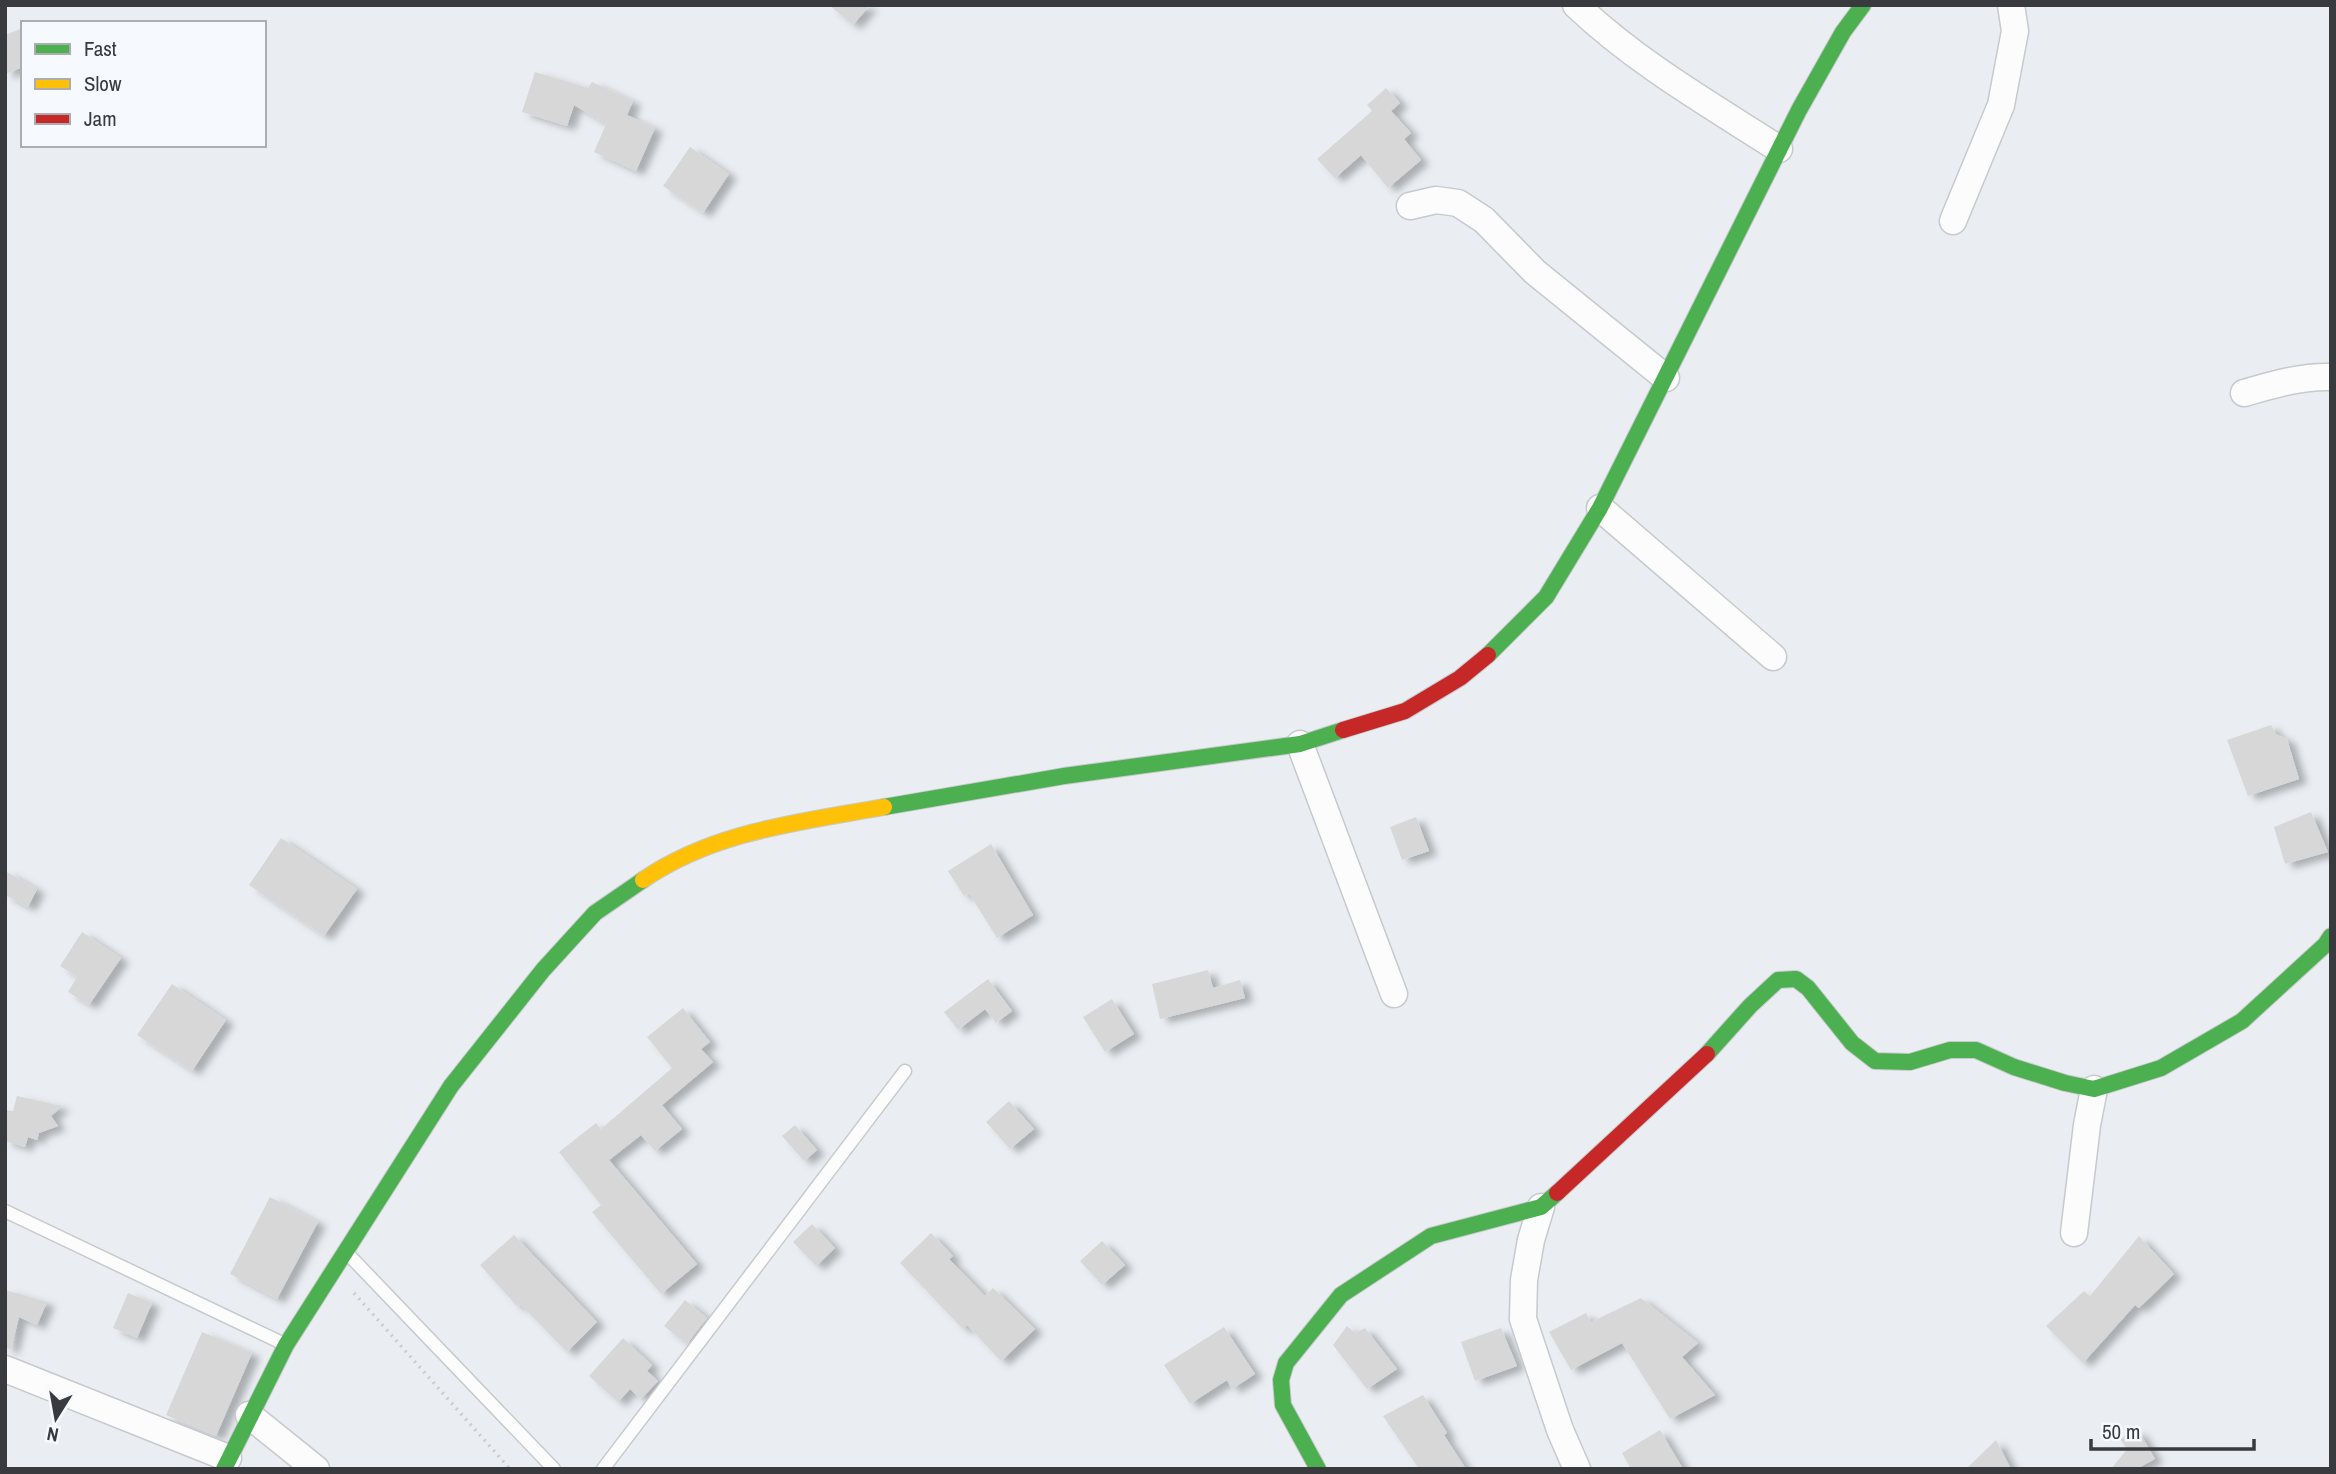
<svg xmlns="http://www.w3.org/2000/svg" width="2336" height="1474" viewBox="0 0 2336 1474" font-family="'Archivo Narrow',sans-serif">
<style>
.building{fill:#d7d7d8;filter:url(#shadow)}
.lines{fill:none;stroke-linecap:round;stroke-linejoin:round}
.lane-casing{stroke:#c7c9cd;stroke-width:15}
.street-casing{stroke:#c7c9cd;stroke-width:29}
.fast-casing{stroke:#c7c9cd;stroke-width:18}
.slow-casing{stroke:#c7c9cd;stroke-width:18}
.jam-casing{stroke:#c7c9cd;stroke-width:18}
.path{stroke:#cbcccd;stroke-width:3.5;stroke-dasharray:2 5;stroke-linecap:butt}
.lane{stroke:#fcfcfd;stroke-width:12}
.street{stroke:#fcfcfd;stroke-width:26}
.fast{stroke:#4caf50;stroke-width:16}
.slow{stroke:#ffc107;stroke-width:16}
.jam{stroke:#c62828;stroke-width:16}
</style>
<defs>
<filter id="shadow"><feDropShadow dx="8" dy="4.5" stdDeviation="3.5" flood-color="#0004"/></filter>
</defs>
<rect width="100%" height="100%" fill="#eaeef2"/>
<!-- building -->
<path class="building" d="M829 5H870L853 25Z
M23 28V67L5 74V35Z
M535 72 588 88 592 82 633 101 627 115 655 128 636 171 594 152 606 124 574 105 567 126 522 112Z
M1386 88 1400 103 1391 111 1411 133 1404 139 1421 160 1388 188 1361 155 1335 178 1317 159 1372 111 1367 105Z
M690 147 729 174 703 213 663 186Z
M2271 725 2276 734 2287 739 2299 779 2248 796 2227 740Z
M2311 812 2328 852 2285 864 2274 827Z
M1416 817 1429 851 1402 860 1390 827Z
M281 838 357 889 324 936 249 885Z
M991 844 1033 915 997 938 969 893 964 896 948 871Z
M5 871 37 889 28 907 5 895Z
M82 932 121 958 89 1005 68 992 77 977 60 966Z
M1208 970 1213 988 1240 980 1245 998 1160 1019 1152 984Z
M988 979 1012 1011 996 1023 985 1009 958 1030 944 1012Z
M172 984 226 1020 192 1071 137 1035Z
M1112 999 1134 1034 1105 1052 1083 1017Z
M683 1008 710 1042 701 1049 713 1062 662 1105 682 1129 655 1151 641 1135 609 1160 697 1264 661 1294 592 1212 601 1205 559 1152 596 1123 601 1129 672 1068 647 1037Z
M17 1096 62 1106 51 1116 58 1126 39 1133 37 1140 28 1137 25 1147 5 1141V1110L13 1111Z
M1009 1101 1034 1129 1010 1149 986 1122Z
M795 1125 817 1150 804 1161 782 1136Z
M270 1197 318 1222 277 1299 230 1274Z
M812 1224 835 1248 816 1266 793 1242Z
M931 1233 953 1256 949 1259 985 1296 993 1288 1035 1329 1001 1361 967 1325 963 1329 900 1263Z
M514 1235 597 1322 567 1352 520 1304 517 1306 480 1265Z
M2139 1236 2174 1274 2139 1308 2135 1305 2083 1363 2046 1326 2084 1291 2090 1296Z
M1102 1241 1125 1265 1102 1285 1080 1261Z
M5 1290 47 1302 37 1325 19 1317 11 1349 5 1348Z
M128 1293 152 1303 137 1338 113 1328Z
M1641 1298 1698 1343 1682 1357 1715 1395 1670 1419 1622 1343 1571 1370 1549 1332 1586 1313 1591 1322Z
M685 1300 707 1318 687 1344 664 1326Z
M1347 1326 1355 1333 1365 1328 1397 1369 1367 1389 1333 1345Z
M1224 1327 1255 1374 1232 1389 1227 1380 1190 1404 1164 1365Z
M1501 1328 1517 1366 1475 1381 1461 1342Z
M202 1332 252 1353 216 1436 166 1415Z
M623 1338 652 1365 647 1371 658 1381 641 1399 630 1389 618 1402 589 1376Z
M1423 1395 1447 1433 1444 1435 1466 1469H1419L1383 1416Z
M1660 1430 1683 1469H1631L1622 1453Z
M2138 1430 2155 1459 2136 1469H2111L2127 1449 2120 1439Z
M1996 1440 2011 1469H1966Z"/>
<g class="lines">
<!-- lane casing -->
<g class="lane-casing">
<path id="lane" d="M5 1211 282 1343
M347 1253 554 1469
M603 1469 905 1071"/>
</g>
<!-- street casing -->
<g class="street-casing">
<path id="street" d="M1576 5C1637 63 1709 104 1779 149
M1410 206 1436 200 1458 203 1484 220 1535 272 1666 378
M1953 221 2001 105 2015 31 2011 5
M2244 393C2272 385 2301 376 2331 377
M1600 508 1773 657
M1300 744 1394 994
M1541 1207 1531 1240 1524 1280 1523 1319 1560 1430 1577 1469
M2074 1233 2087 1125 2094 1089
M5 1369 228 1458
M249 1415 316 1469"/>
</g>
<!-- fast casing -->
<g class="fast-casing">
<path id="fast" d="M1488 655 1546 597 1600 508 1799 110 1843 32 1863 5
M884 807 1064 776 1300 744 1343 730
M1707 1054 1750 1006 1778 980 1796 979 1808 988 1852 1043 1875 1061 1910 1062 1950 1050H1976L2014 1067 2065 1083 2094 1089 2161 1068 2242 1021 2325 945 2331 936
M224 1469 286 1345 451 1086 543 970 595 913 643 880
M1318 1469 1283 1405 1281 1380 1286 1363 1341 1295 1431 1236 1541 1207 1557 1193"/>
</g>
<!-- slow casing -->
<g class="slow-casing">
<path id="slow" d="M643 880C714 831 801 822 884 807"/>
</g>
<!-- jam casing -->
<g class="jam-casing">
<path id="jam" d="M1343 730 1405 711 1460 678 1488 655
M1557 1193 1707 1054"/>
</g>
<!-- path -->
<path class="path" d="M354 1293 510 1469"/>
<!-- lane -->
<use href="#lane" class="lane"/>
<!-- street -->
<use href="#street" class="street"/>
<!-- fast -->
<use href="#fast" class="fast"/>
<!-- slow -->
<use href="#slow" class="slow"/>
<!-- jam -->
<use href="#jam" class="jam"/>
</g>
<!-- border -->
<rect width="2336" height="1474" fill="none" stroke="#383a3d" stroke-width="14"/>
<!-- legend -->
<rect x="21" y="21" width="245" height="126" fill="#f6faff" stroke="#aaadb1" stroke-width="2"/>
<rect x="35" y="44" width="35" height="10" fill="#4caf50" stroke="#aaadb1" stroke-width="2"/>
<text x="84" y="56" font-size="21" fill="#383a3d">Fast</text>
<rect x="35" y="79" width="35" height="10" fill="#ffc107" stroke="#aaadb1" stroke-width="2"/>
<text x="84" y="91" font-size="21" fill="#383a3d">Slow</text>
<rect x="35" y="114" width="35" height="10" fill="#c62828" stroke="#aaadb1" stroke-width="2"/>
<text x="84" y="126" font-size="21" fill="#383a3d">Jam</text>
<!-- north arrow -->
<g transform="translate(56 1418) rotate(191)" stroke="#f6faff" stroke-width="5" paint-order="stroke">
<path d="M0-5L12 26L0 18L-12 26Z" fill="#383a3d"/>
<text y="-10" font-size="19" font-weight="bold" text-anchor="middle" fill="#383a3d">N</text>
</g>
<!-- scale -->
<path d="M2091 1439v10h163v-10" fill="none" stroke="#383a3d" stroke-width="3.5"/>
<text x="2102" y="1439" font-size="21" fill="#383a3d" stroke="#f6faff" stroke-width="5" paint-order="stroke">50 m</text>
</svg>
